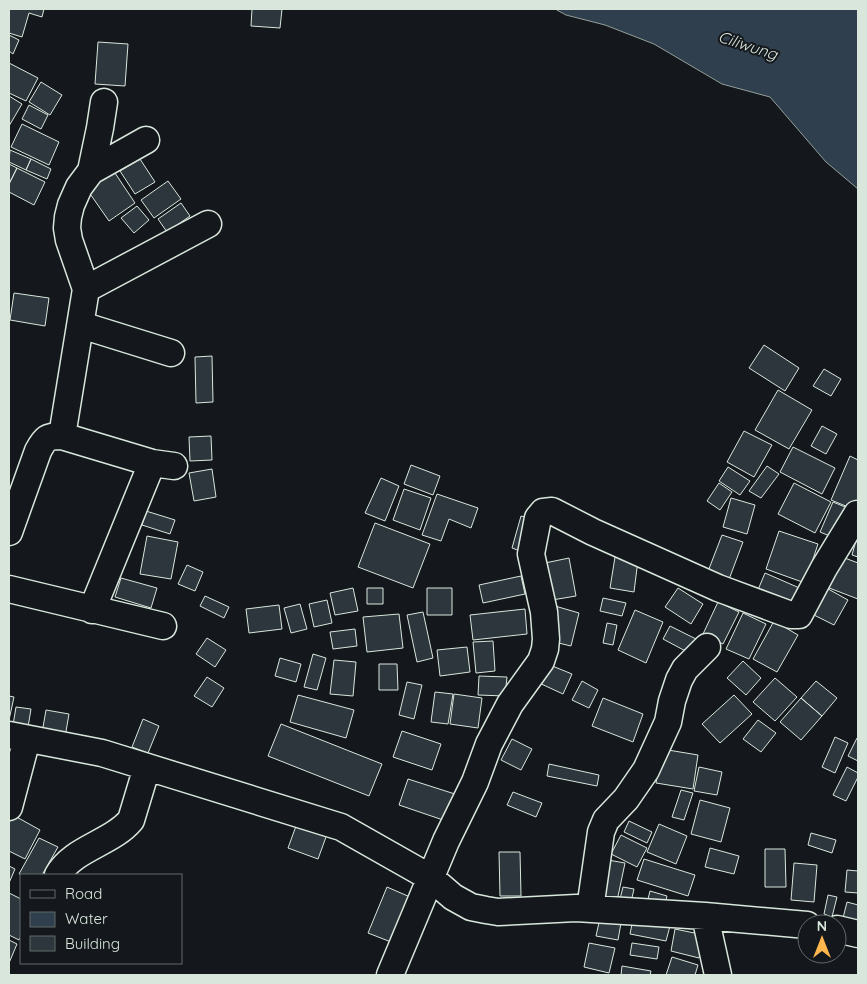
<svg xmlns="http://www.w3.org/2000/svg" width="867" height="984" viewBox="0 0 867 984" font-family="Quicksand,sans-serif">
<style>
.water{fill:#2f3f4d;stroke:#939e99}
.building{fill:#2c363c;stroke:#d8e6dc}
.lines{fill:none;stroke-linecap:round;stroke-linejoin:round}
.minor-casing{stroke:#d8e6dc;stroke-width:29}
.minor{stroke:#14181c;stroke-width:26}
.labels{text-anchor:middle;stroke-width:4;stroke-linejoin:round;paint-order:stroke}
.water-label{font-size:16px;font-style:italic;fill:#d8e6dc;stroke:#14181c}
</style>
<rect width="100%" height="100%" fill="#14181c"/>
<!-- water -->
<path class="water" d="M555 9H858V189L826 162 770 97 722 84 654 44 605 25 566 15Z"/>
<!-- building -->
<path class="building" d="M9 9H44L42 17 29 13 22 37 9 33Z
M252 9H282L280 28 251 26Z
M9 35 19 40 13 54 9 51Z
M98 42 128 44 125 86 95 84Z
M9 63 38 78 26 101 9 93Z
M41 82 62 95 50 115 29 102Z
M9 96 22 104 9 126Z
M29 105 48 115 41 129 22 119Z
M22 124 59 142 49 165 11 147Z
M10 150 31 159 26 170 9 162Z
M31 159 51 169 47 179 26 170Z
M140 159 155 182 135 194 120 171Z
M9 164 17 168 9 184Z
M17 168 45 182 34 205 9 192V184Z
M113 170 135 203 109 221 86 188Z
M168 181 181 199 154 218 141 200Z
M181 203 190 216 167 232 158 219Z
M137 206 149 220 134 233 121 218Z
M14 293 49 298 45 326 10 320Z
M764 345 799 368 785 391 749 368Z
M212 356 213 402 196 403 195 357Z
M824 369 841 379 831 396 813 386Z
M778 390 812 410 789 449 755 430Z
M822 426 837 434 826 454 811 446Z
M744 431 772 445 754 477 727 462Z
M211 436 212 460 190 461 189 437Z
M793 447 835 468 822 494 780 472Z
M850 456 858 460V511L831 500Z
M411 465 440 476 433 495 404 484Z
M767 466 779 474 761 498 749 491Z
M728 467 750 481 740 495 719 481Z
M212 469 216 497 194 501 189 473Z
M381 478 399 486 385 521 365 513Z
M719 483 732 492 720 510 707 501Z
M794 483 831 502 815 533 778 514Z
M404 489 431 498 420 530 393 520Z
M437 494 478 508 471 528 449 519 441 541 422 535Z
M731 498 755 505 747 534 723 527Z
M833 502 850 509 837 539 820 532Z
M146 511 175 520 170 534 142 525Z
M521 516 529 518 520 551 512 548Z
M375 523 430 544 413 588 358 567Z
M779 531 818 544 805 583 766 569Z
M858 533V557L852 555Z
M722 535 743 542 728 582 707 574Z
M147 536 178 542 171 579 140 574Z
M837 555 858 563V599L824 586Z
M615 557 638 560 634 592 610 588Z
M569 558 576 596 552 600 545 563Z
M187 565 203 572 195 591 178 584Z
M765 573 804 590 793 613 755 597Z
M521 576 525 594 483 603 479 585Z
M121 578 157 588 151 608 115 597Z
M821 585 848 600 834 625 806 611Z
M353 588 358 611 335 615 330 593Z
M367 588H383V604H367Z
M427 588H452V615H427Z
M678 588 703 604 691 624 665 607Z
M205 596 229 607 224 618 200 606Z
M603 598 626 603 622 616 600 611Z
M327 600 332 623 314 627 309 604Z
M718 602 739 612 723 644 703 634Z
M300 604 307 629 291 633 284 608Z
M279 605 282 629 249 633 246 609Z
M555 606 579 613 571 646 546 640Z
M525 609 527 634 473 640 470 615Z
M635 610 663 622 646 663 618 650Z
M423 612 433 658 417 662 407 615Z
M743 613 766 624 749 659 726 649Z
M399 614 403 648 367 652 363 617Z
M774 621 798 635 777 672 753 659Z
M607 623 617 625 613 645 603 643Z
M670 626 700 641 693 655 663 639Z
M355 629 357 646 333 649 330 632Z
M207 638 226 650 215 667 196 654Z
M493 641 495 671 476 673 473 642Z
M467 647 470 672 440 676 437 650Z
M313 654 326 658 317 690 304 687Z
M280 658 301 664 296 682 275 676Z
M334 660 356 662 353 696 330 694Z
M743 661 761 678 746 695 727 678Z
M545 663 572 674 563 694 537 682Z
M379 664H397L398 690H379Z
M479 676 507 677 505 696 478 695Z
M207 677 224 688 212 707 194 696Z
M775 678 797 697 775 721 753 702Z
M582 681 598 690 589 708 572 700Z
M816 681 837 698 822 716 801 698Z
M407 682 422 685 414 719 399 715Z
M435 692 453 694 448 724 431 722Z
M454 694 482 698 478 728 450 724Z
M298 695 354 710 346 738 290 722Z
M734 695 752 714 720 743 702 724Z
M9 696 14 697 9 720Z
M603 698 643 714 633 742 592 726Z
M801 698 822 716 801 740 780 722Z
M16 707 31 709 28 727 13 725Z
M46 710 69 714 65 737 42 733Z
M143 719 159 726 148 753 132 747Z
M758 720 776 733 761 752 743 739Z
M281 724 382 764 369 796 268 756Z
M402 731 441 744 432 770 393 757Z
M835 737 848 743 835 773 822 767Z
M857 738H858V761L848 756Z
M512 739 532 749 521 770 501 760Z
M662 749 698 755 693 789 656 783Z
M549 764 599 775 597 786 547 776Z
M699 767 722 772 717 795 694 791Z
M847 767 858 773V777L846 801 833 795Z
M408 779 458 795 449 822 399 805Z
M681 790 693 793 684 820 672 817Z
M513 792 542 803 536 817 507 805Z
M700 800 730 808 721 842 691 834Z
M13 815 40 830 25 859 9 851V823Z
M300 815 330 826 318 859 288 848Z
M629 821 652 832 647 843 624 832Z
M659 824 687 836 676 864 647 852Z
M811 833 836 840 832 853 808 845Z
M621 835 647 848 637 867 611 854Z
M39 838 58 847 42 875H22L19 874Z
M710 848 739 856 734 874 705 867Z
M765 849H785L786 887H765Z
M499 852H520L521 896H500Z
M644 859 695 875 688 896 637 880Z
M608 860 625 863 617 901 600 898Z
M794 863 817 865 814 902 791 900Z
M9 866 15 869 9 883Z
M847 870 858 871V893L845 892Z
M387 887 410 897 391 942 368 933Z
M623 887 634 889 630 906 619 903Z
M650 891 667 896 664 908 647 903Z
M9 893 21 899V936L19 940 9 935Z
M828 895 837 897 832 917 824 914Z
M847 902 858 905V926L842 922Z
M600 918 621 923 618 940 596 936Z
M633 919 670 926 666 941 630 934Z
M675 929 704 935 699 958 671 951Z
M9 940 17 944 9 963Z
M589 943 615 948 609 973 584 967Z
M632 943 659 947 657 959 630 955Z
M672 957 698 965 695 975H666Z
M622 966 651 971 650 975H621Z"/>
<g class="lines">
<!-- minor casing -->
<g class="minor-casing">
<path id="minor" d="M91 171 146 140
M86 289 208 224
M81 325 171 353
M62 436 86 289 69 240 67 228 68 217 71 205 79 187 91 171 100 128 104 102
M9 532 38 451C45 438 47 436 62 436L152 463 174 466
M9 589 163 626
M92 610 152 463
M9 735 102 753 341 827 431 878 453 897 471 907 486 910 498 912 576 908 705 916 807 925
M9 807 27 739
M58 875C72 849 112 843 131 820L147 767
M590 909 601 832 606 820 626 799 646 770 668 722 672 701 679 680 685 669 707 647
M705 916 718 975
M837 929 858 934
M390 975 446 841 475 782 489 744 510 704 541 661 545 649 546 639 544 612 531 554 538 518 543 512 552 511 593 532 718 588 791 615H799L824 568 857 514"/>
</g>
<!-- minor -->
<use href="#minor" class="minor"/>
</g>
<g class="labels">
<!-- water labels -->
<g class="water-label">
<text transform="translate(748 45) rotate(18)" y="6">Ciliwung</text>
</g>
</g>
<!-- border -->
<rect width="867" height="984" fill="none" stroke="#d8e6dc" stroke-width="20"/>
<!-- legend -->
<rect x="20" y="874" width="162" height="90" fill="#14181c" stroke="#626a69"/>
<rect x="30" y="890" width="25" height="8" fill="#14181c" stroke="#626a69"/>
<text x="65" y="899" font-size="15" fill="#d8e6dc">Road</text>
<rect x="30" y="912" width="25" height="15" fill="#2f3f4d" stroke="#626a69"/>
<text x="65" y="924" font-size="15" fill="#d8e6dc">Water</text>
<rect x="30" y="936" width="25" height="15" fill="#2c363c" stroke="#626a69"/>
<text x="65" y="949" font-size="15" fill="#d8e6dc">Building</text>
<!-- north arrow -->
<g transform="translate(822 939)"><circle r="24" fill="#14181c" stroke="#626a69"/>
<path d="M0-4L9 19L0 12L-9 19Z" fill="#ffb74d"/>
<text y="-8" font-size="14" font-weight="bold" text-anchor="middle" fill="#d8e6dc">N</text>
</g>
</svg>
